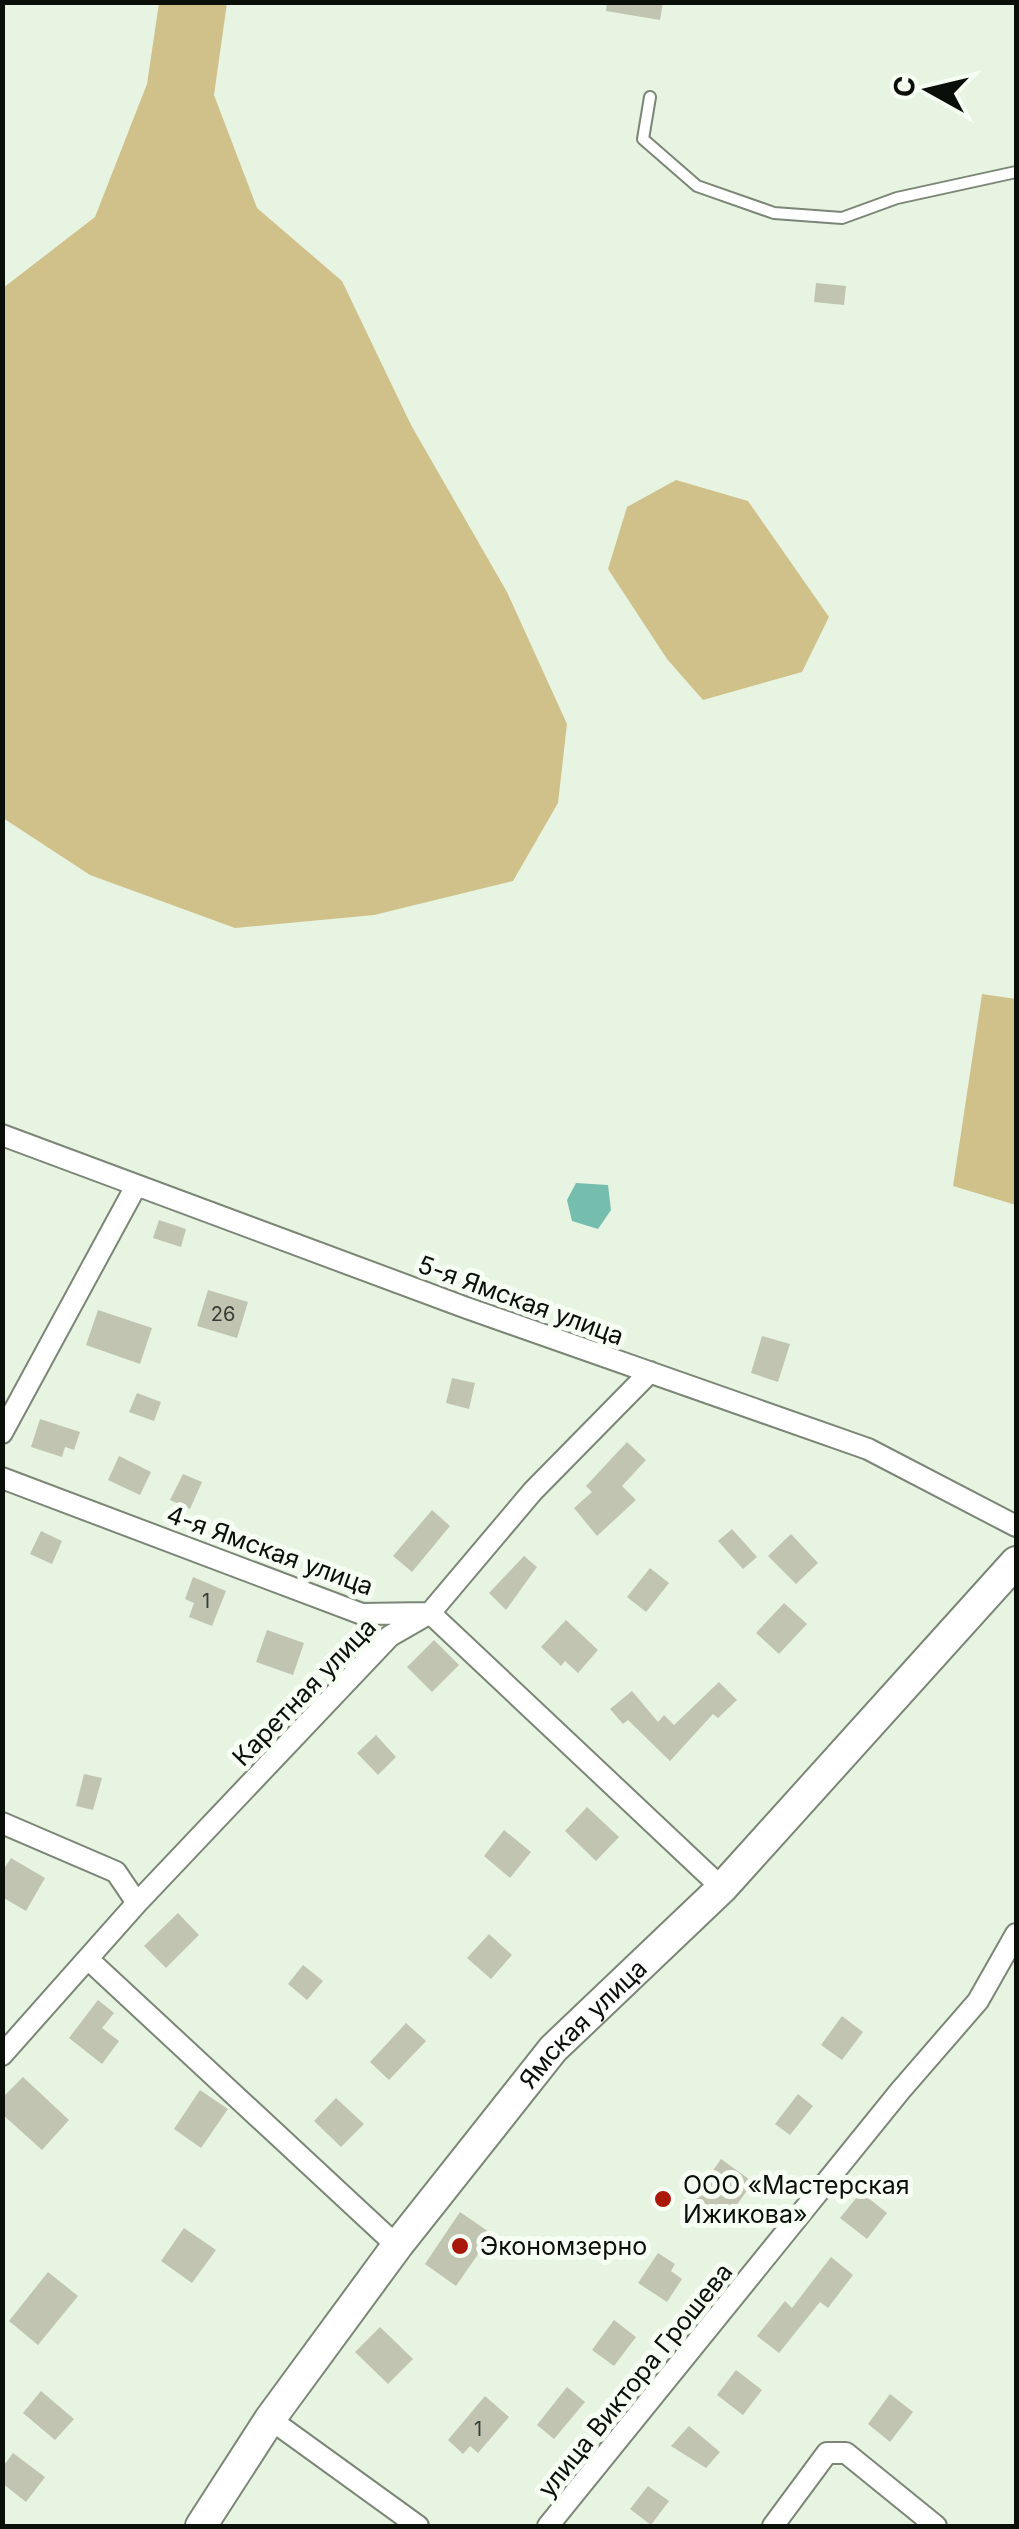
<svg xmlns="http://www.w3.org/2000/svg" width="1019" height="2529" viewBox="0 0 1019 2529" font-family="Inter,sans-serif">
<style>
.green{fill:#d0c18b}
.water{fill:#75bdad}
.building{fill:#c1c4b1}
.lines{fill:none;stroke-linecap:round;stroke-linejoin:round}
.lane-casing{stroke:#7b8676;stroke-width:14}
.street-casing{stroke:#7b8676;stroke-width:24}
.secondary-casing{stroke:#7b8676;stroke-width:34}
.lane{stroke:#fff;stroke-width:10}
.street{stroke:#fff;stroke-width:20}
.secondary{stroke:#fff;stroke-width:30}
.poi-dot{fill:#a91809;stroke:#f7fff4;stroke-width:4}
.labels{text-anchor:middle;stroke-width:10;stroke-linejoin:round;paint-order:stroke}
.number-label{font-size:20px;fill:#383c34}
.street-label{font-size:25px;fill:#0b0f0a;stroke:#f7fff4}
.poi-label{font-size:25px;fill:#0b0f0a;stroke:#f7fff4;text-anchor:start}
</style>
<rect width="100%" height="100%" fill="#e7f4e2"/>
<!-- green -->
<path class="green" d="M159 3H227L214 95 257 208 342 281 411 425 507 592 567 724 558 803 513 881 374 915 235 928 90 875 3 818V288L95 217 147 84Z
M676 480 748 501 829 617 802 672 703 700 667 659 608 569 627 507Z
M982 994 1016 999V1205L953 1186Z"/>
<!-- water -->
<path class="water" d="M576 1183 608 1185 611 1210 598 1229 572 1221 567 1200Z"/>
<!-- building -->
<path class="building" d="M607 2H663L660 20 606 11Z
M816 283 846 286 844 305 814 302Z
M159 1220 186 1229 181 1247 153 1238Z
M208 1290 248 1302 237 1338 197 1326Z
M98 1310 152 1328 140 1364 86 1345Z
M762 1336 790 1344 778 1382 751 1373Z
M452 1378 475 1383 469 1409 446 1403Z
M137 1393 161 1402 154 1421 129 1412Z
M40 1419 80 1432 74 1450 65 1447 62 1457 31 1447Z
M627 1442 646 1460 622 1486 636 1500 597 1536 574 1508 592 1492 586 1486Z
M119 1456 151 1472 140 1495 108 1480Z
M183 1474 202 1482 190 1509 170 1500Z
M432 1510 450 1526 412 1572 393 1556Z
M732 1529 757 1557 743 1569 718 1541Z
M41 1531 62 1541 52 1564 30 1554Z
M791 1534 818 1563 796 1584 768 1556Z
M524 1556 537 1567 506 1610 489 1593Z
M650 1568 669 1583 646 1612 627 1597Z
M193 1577 226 1591 212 1626 189 1617 194 1603 185 1599Z
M784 1603 807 1624 779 1654 756 1633Z
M566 1620 598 1650 578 1673 565 1661 561 1666 541 1647Z
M267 1630 304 1643 293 1675 256 1662Z
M434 1640 459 1665 432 1692 407 1667Z
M719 1682 737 1700 718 1718 713 1714 670 1761 628 1720 623 1724 610 1709 632 1691 658 1722 664 1715 674 1725Z
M376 1735 396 1757 378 1775 357 1753Z
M84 1774 102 1778 93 1810 76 1806Z
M587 1807 619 1837 596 1861 565 1831Z
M504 1830 531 1852 510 1878 484 1856Z
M11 1858 45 1878 26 1911 2 1897V1872Z
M178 1913 199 1935 166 1968 144 1946Z
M489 1934 512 1955 491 1979 467 1958Z
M303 1965 323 1981 307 2000 288 1984Z
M98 2000 114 2013 102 2028 119 2041 102 2064 69 2038Z
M842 2016 863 2032 842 2060 821 2045Z
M406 2023 426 2041 389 2080 370 2062Z
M23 2077 69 2120 42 2150 2 2114V2098Z
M200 2090 228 2109 201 2148 174 2129Z
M798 2094 813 2106 790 2135 775 2124Z
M336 2098 364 2124 341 2147 314 2121Z
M721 2159 753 2182 726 2220 694 2197Z
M861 2192 887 2213 867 2239 840 2218Z
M460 2212 492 2234 456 2286 425 2264Z
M184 2228 216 2250 192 2283 161 2261Z
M658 2253 675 2264 671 2271 682 2279 667 2302 638 2283Z
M831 2257 853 2275 828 2308 820 2302 779 2353 757 2336 785 2301 792 2308Z
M48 2272 78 2296 38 2345 9 2321Z
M614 2320 636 2337 614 2366 592 2350Z
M380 2327 413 2359 388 2384 355 2352Z
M736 2370 762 2390 743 2415 717 2395Z
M567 2387 585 2402 554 2439 537 2425Z
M41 2391 74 2419 55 2440 23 2413Z
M890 2394 913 2412 890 2442 868 2424Z
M485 2396 509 2417 478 2453 470 2446 463 2454 448 2440Z
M689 2426 720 2452 706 2468 671 2446Z
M13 2453 45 2477 26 2502 2 2483V2468Z
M648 2486 669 2501 651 2525 630 2509Z"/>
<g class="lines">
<!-- lane casing -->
<g class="lane-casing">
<path id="lane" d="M650 97 643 139 697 186 774 213 842 218 897 198 1016 172"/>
</g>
<!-- street casing -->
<g class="street-casing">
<path id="street" d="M2 1135 464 1307 868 1449 1016 1526
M2 1433 136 1186
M2 1478 362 1614 430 1613 722 1888
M2 1823 116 1872 137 1903
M89 1960 397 2246
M2 2055 137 1903 390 1636 430 1613 533 1491 650 1372
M270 2419 418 2526
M548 2526 900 2091 978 2001 1016 1934
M773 2526 827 2453H846L936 2526"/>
</g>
<!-- secondary casing -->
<g class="secondary-casing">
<g id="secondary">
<path id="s1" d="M201 2526 270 2419 397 2246 553 2049 722 1888 1016 1562"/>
</g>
</g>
<!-- lane -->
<use href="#lane" class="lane"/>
<!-- street -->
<use href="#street" class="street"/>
<!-- secondary -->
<use href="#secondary" class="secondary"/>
</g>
<!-- markers -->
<g class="poi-dot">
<circle cx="663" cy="2199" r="10"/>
<circle cx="460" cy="2246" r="10"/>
</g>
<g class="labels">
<!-- number labels -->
<g class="number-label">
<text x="223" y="1321">26</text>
<text x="206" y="1608">1</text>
<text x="478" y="2436">1</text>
</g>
<!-- street labels -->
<g class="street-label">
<text transform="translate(521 1300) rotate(20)" y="9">5-я Ямская улица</text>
<text transform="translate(270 1550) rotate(20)" y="9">4-я Ямская улица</text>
<text transform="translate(304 1692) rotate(-46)" y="9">Каретная улица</text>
<text dy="9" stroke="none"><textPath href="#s1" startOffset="632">Ямская улица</textPath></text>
<text transform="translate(635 2380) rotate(-51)" y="9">улица Виктора Грошева</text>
</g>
<!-- poi labels -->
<g class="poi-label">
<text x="683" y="2194">ООО «Мастерская<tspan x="683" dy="29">Ижикова»</tspan></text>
<text x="480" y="2255">Экономзерно</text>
</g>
</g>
<!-- border -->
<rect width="1019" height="2529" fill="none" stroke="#0b0f0a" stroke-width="10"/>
<!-- north arrow -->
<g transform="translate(929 90) rotate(278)" stroke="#f7fff4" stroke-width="8" paint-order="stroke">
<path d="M0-8L18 38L0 25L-18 38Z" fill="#0b0f0a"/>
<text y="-15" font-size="28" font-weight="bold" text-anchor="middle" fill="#0b0f0a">С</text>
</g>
</svg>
